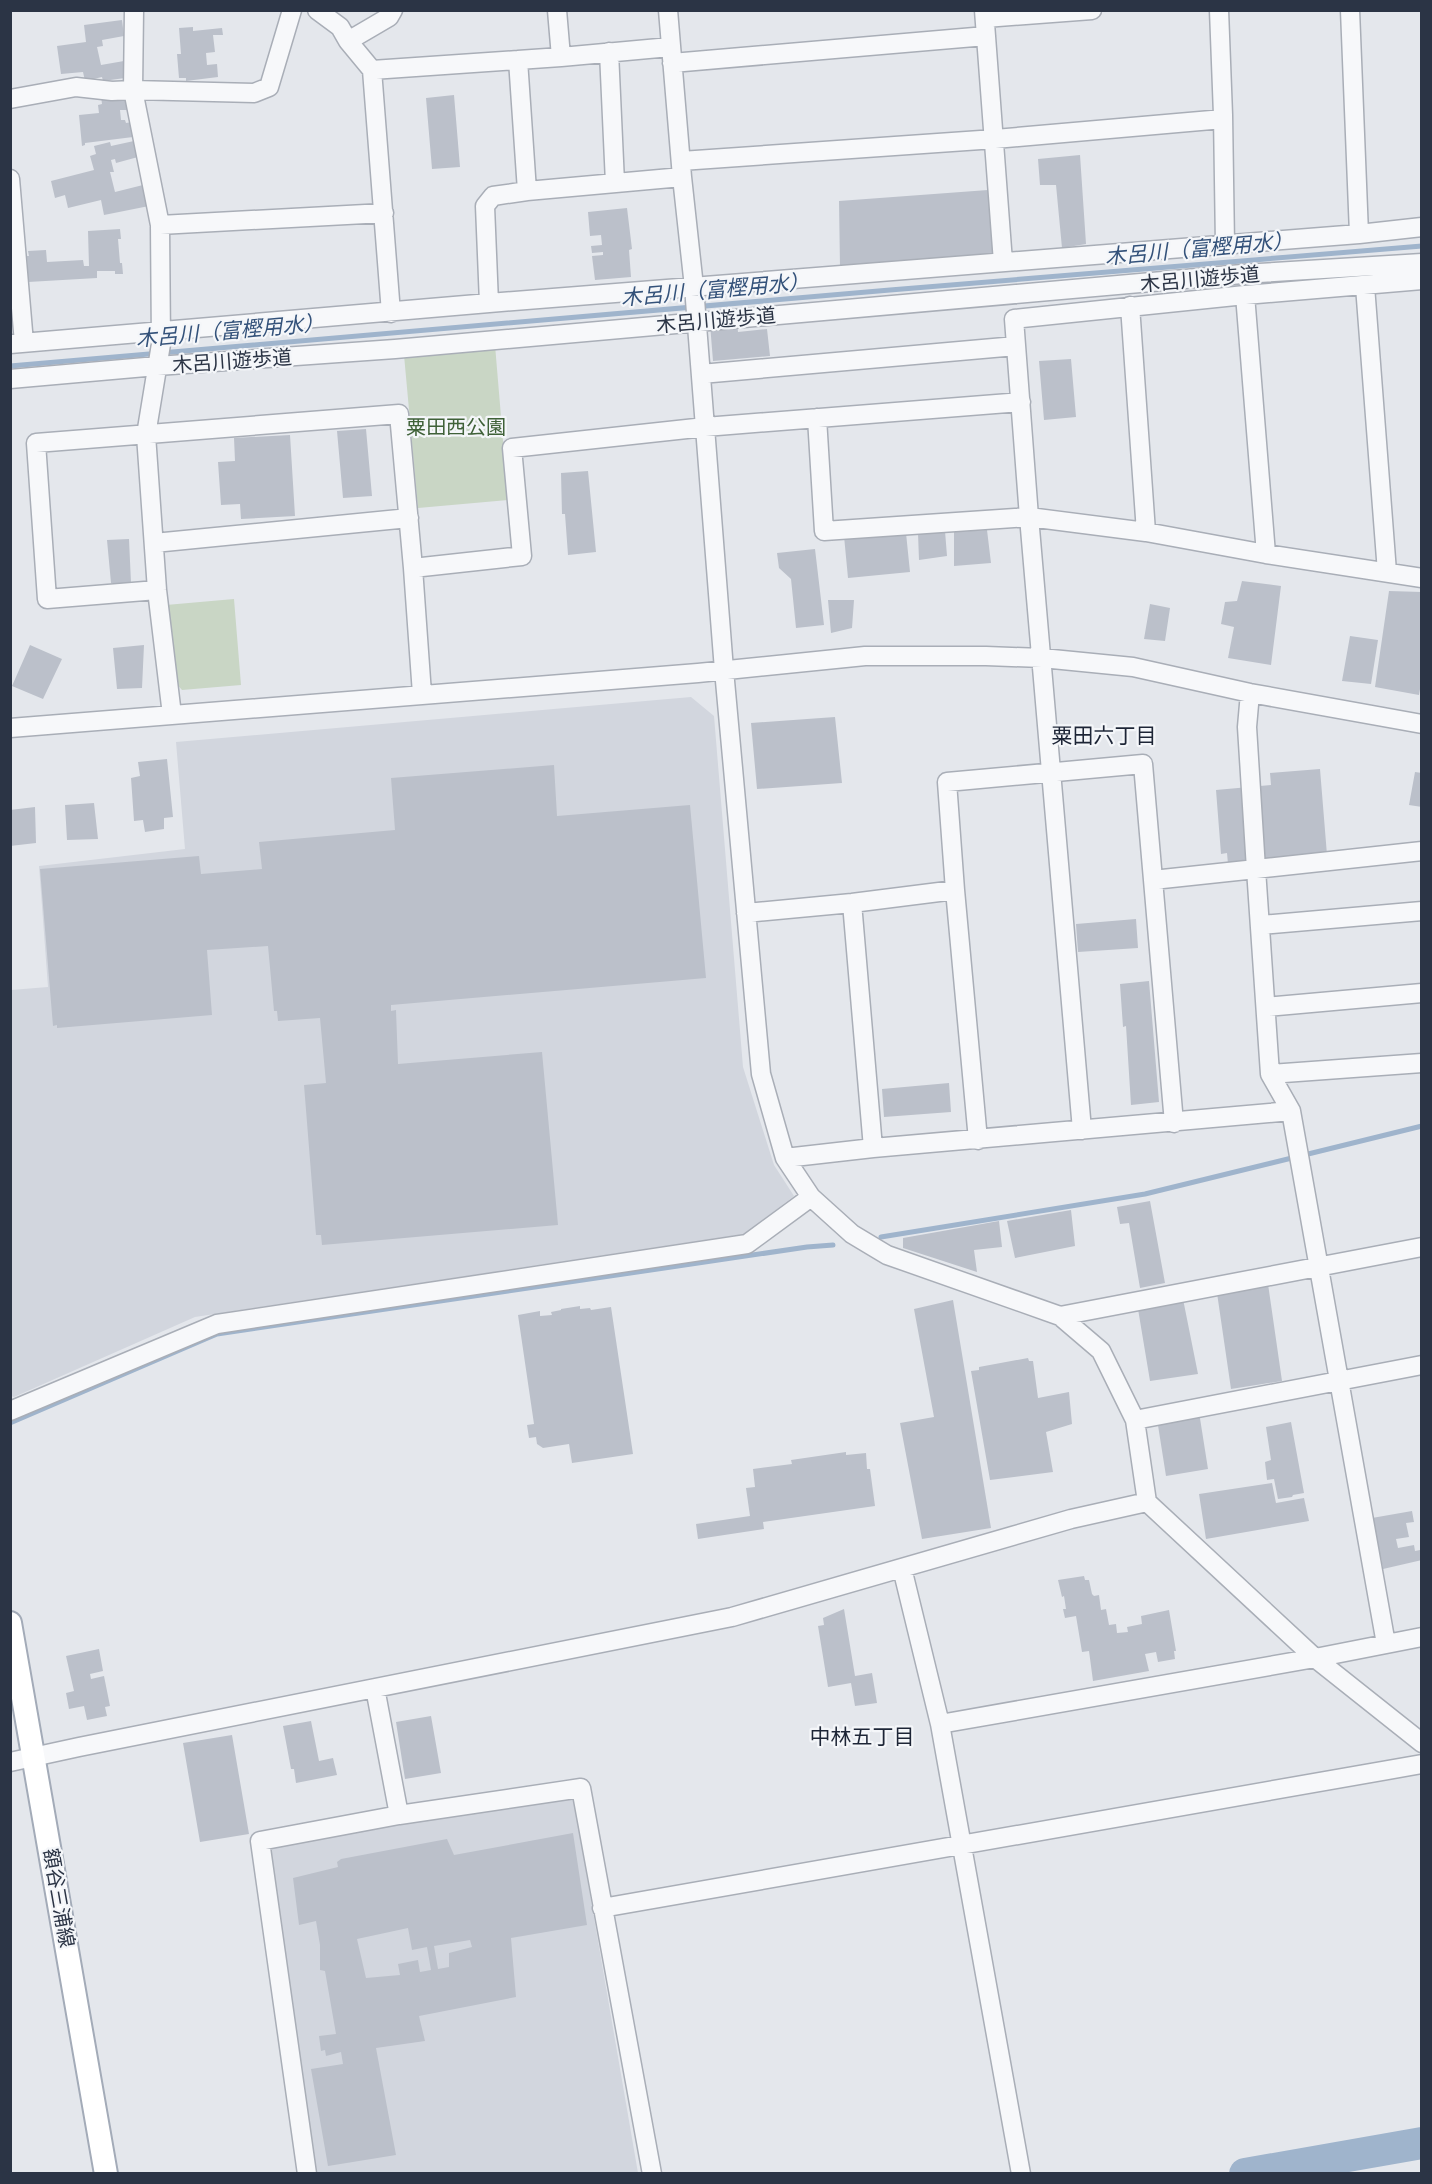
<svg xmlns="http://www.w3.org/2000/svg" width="1432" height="2184" viewBox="0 0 1432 2184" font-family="'Exo 2','Noto Sans JP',sans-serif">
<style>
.built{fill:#d2d6de}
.green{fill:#c9d6c5}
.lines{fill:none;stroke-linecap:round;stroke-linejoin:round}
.stream{stroke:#9fb4cc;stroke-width:5}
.river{stroke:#9fb4cc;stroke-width:32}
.building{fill:#bbc0ca;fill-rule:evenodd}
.minor-casing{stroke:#a9aeb7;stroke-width:21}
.major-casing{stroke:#a3abb8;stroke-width:26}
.minor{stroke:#f7f8fa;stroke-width:18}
.major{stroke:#fff;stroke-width:22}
.labels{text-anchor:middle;stroke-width:4.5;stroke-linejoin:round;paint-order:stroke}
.street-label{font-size:20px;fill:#2b3445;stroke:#f4f6f9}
.park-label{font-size:20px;fill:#3f6138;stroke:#f4f6f9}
.water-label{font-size:21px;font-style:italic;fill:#34527a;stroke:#f4f6f9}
.neighbourhood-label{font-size:21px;fill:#1d2536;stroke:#f4f6f9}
</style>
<rect width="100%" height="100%" fill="#e4e7ec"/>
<!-- built -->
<path class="built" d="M691 697 714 716 743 1067 774 1165 794 1196 745 1234 195 1317 14 1397 11 1396V990L48 987 39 866 185 849 176 742Z
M573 1796 638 2173H315L268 1847Z"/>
<!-- green -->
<path class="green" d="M495 345 508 500 418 508 404 355Z
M234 599 241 685 182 690 174 681 166 605Z"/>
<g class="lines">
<!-- stream -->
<path class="stream" d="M10 366 890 290 1422 246
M881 1237 1145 1194 1422 1126
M10 1423 217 1334 807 1247 833 1245"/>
<!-- river -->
<path class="river" d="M1245 2174 1422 2143"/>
</g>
<!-- building -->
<path class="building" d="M122 20 124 36 102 40 103 46 97 47 101 65 124 61 125 78 103 81 102 77 85 81 83 72 61 74 57 46 86 42 84 25Z
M193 27V31L222 28 223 35H213L215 52 206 53 207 65 217 64 218 77 186 81V78H179L177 54H181L179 28Z
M125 94 127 110H120L121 120H125L126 123 132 122 133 137 85 143V145L82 146 79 115 99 113 98 105 102 104 101 96Z
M454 95 460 167 432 169 426 98Z
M134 141 138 157 116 163 115 159 111 160 114 172H110L115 192 143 185 149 206 104 215 101 200 68 208 65 195 55 198 51 181 94 170 90 156 96 154 94 146 110 142 111 146Z
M1080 155 1086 244 1062 248 1056 185H1040L1038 159Z
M988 190 993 258 840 267 839 201Z
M627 208 632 249 629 250 631 277 595 280 592 256 603 255V252L592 253 591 246 602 245 601 235 590 236 588 212Z
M120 229 121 239H118L120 263H122L123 274H115V271H97V278L28 282 27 256H29L28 251 46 250 47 262 83 260 84 266H89L88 231Z
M737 322 738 332 767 329 770 356 713 361 710 324Z
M1071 359 1076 417 1044 420 1039 361Z
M366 429 372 496 343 498 337 431Z
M290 435 295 516 241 519 240 504 221 505 218 462 235 461 234 438Z
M588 471 596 552 568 555 565 514H562L561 473Z
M987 530 991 563 954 566V532Z
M945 531 947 556 919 560 918 533Z
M906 533 910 572 848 578 844 536Z
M129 539 131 583H111L107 540Z
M815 549 824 625 796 628 791 579 779 568 777 553Z
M1242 581 1281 586 1271 665 1228 658 1234 627 1221 624 1225 602 1237 601Z
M1389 591 1422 592V677L1419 695 1375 687Z
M828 600H854L852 628 831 633Z
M1150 604 1170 608 1165 641 1144 639Z
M1350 636 1378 640 1371 684 1342 681Z
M30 645 62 659 43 699 12 686Z
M144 645 142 688 117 689 113 648Z
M835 717 842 783 757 789 751 723Z
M167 759 173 817 164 818V829L145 832 143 820 134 821 131 778 140 776 138 762Z
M554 765 557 816 690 805 706 978 391 1005V1011L396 1010 398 1064 542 1052 558 1225 322 1245 321 1235H316L304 1085 326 1083 320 1018 278 1021 277 1011H274L268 946 207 950 212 1015 57 1028V1025L53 1026 40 869 199 856 201 874 262 869 259 842 395 830 391 778Z
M1320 769 1327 855 1228 864 1227 853 1221 854 1216 790 1271 785 1270 773Z
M1415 772 1422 773V807L1409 805Z
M94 803 98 839 67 840 65 805Z
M35 807 36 843 10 846V810Z
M1136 919 1138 948 1078 952 1076 924Z
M1149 981 1159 1102 1131 1105 1126 1026 1123 1027 1120 984Z
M949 1083 951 1112 884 1117 882 1089Z
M1150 1201 1165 1283 1140 1288 1129 1223 1120 1224 1117 1207Z
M1071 1210 1075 1246 1015 1258 1007 1221Z
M999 1221 1002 1247 974 1250 977 1272 903 1248V1238Z
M1268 1284 1282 1381 1231 1389 1217 1293Z
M1183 1299 1198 1374 1150 1381 1138 1309Z
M953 1300 991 1528 922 1539 900 1423 934 1417 914 1309Z
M580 1306V1309L590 1308 591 1310 611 1307 633 1454 572 1463 569 1444 543 1448 537 1444 536 1437 529 1438 527 1425 534 1424 518 1315 540 1311V1316L552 1315 551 1312 561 1310V1309Z
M1028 1358 1029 1361H1033L1038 1398 1069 1392 1072 1424 1046 1432 1053 1472 990 1480 971 1371 979 1370V1367Z
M1199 1412 1208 1469 1166 1476 1157 1419Z
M1291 1422 1304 1493 1293 1495 1292 1497 1278 1499 1274 1479 1267 1480 1265 1462 1271 1460 1266 1427Z
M846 1452V1455L866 1453 867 1469H870L875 1506 763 1522 764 1529 698 1539 696 1524 750 1516 746 1488 755 1487 753 1469 792 1464 791 1460Z
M1272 1483 1276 1503 1304 1498 1309 1521 1206 1539 1199 1494Z
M1412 1511 1414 1522 1406 1523 1409 1537 1396 1539 1398 1548 1414 1545 1415 1551 1420 1550 1422 1560 1383 1569 1381 1558 1379 1559 1372 1518Z
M1084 1576 1085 1580H1089L1092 1594 1094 1596 1099 1595 1101 1610 1106 1609 1109 1625 1116 1624 1117 1633 1128 1632 1127 1627 1142 1624 1141 1616 1169 1610 1176 1651H1174L1175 1659 1158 1662 1156 1652 1145 1654 1149 1671 1093 1681 1089 1651 1082 1652 1076 1616 1065 1618 1063 1609H1066L1064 1596 1062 1597 1058 1580Z
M844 1609 855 1676 872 1673 877 1703 855 1706 851 1683 828 1687 818 1626 824 1625 823 1618Z
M99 1649 103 1671 90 1674 91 1679 104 1676 110 1706 105 1707 107 1716 87 1720 84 1706 69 1709 66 1693 74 1691 66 1656Z
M431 1716 441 1773 405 1779 396 1722Z
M311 1721 319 1761 333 1758 337 1775 296 1783 294 1769H291L283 1726Z
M232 1735 249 1834 200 1842 183 1743Z
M573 1833 587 1925 511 1938 516 1997 419 2016 425 2041 376 2048 396 2155 328 2166 311 2069 343 2064 341 2052 326 2056 325 2050 321 2051 319 2036 336 2034 325 1971 320 1970V1945L316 1921 299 1925 293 1878 338 1867 337 1862 341 1859 447 1839 454 1855ZM408 1928 412 1950 427 1947 431 1970 420 1972 418 1960 398 1964 400 1975 366 1978 357 1939ZM470 1940 472 1947 449 1953V1967L438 1969 434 1946Z"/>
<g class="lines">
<!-- minor casing -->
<g class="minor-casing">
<path id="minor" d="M134 10 133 90 160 225 161 344 146 435 157 590 172 715
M317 10 340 27 348 41
M393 10 389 17 348 41 372 70 518 60 527 191 682 177
M557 10 561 57 670 47
M984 10 1003 262
M1219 10 1223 115 1225 245
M985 18 1092 10
M609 52 615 183
M518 60 561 57
M672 63 986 36
M372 70 391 313
M10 99 76 87 112 91 133 90 254 93 269 87 292 10
M681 161 995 139 1223 119
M10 179 24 343
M160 225 384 213
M1359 234 1422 227
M1365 286 1387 572
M1245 295 1266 554
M489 303 485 206 493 196 527 191
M1130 306 1146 532
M10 344 489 303 1359 234 1350 10
M701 374 1016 346
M10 379 157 366 395 349 1242 274 1422 263
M817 418 824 531 1029 517 1146 532 1266 554 1422 578
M154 543 409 518
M157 590 47 599 36 443 399 414 413 568
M422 694 413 568 522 556 512 448 705 427 1021 402
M10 728 698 673 865 656H986L1042 658 1133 667 1250 693 1422 724
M1153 880 1256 869 1247 727 1250 693
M852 903 873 1148
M746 913 852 903 955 890
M1261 925 1422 911
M1266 1007 1422 993
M1270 1074 1422 1063
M1082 1130 1029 517 1014 319 1245 295 1422 280
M978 1140 955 890 947 782 1143 764 1174 1123
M785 1158 873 1148 1291 1111
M1060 1316 1422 1247
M10 1411 217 1324 747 1244 811 1197
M1135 1420 1422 1365
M1147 1502 1315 1658 1422 1743
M902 1568 940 1724 1021 2174
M1386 1644 1291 1111 1270 1074 1256 869 1422 851
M375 1688 399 1815
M940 1724 1315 1658 1422 1637
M10 1762 79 1747 732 1617 1071 1519 1147 1502 1135 1420 1101 1351 1060 1316 887 1255 852 1234 811 1197 785 1158 761 1074 724 670 694 287 682 177 668 10
M602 1908 1422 1764
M307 2174 260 1841 399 1815 581 1788 652 2174"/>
</g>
<!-- major casing -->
<g class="major-casing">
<path id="major" d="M10 1623 106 2174"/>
</g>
<!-- minor -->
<use href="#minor" class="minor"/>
<!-- major -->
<use href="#major" class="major"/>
</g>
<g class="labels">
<!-- street labels -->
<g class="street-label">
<text transform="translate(1200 279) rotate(-5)" y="7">木呂川遊歩道</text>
<text transform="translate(716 320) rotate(-5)" y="7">木呂川遊歩道</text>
<text transform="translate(232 361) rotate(-4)" y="7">木呂川遊歩道</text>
<text transform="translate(59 1898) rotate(80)" y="7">額谷三浦線</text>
</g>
<!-- park labels -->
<g class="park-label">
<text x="456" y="434">粟田西公園</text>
</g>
<!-- water labels -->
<g class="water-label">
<text transform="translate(1199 249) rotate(-5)" y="7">木呂川（富樫用水）</text>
<text transform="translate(715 290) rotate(-5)" y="7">木呂川（富樫用水）</text>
<text transform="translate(230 331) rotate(-5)" y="7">木呂川（富樫用水）</text>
</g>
<!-- neighbourhood labels -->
<g class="neighbourhood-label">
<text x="1104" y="743">粟田六丁目</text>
<text x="862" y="1744">中林五丁目</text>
</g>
</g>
<!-- border -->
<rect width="1432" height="2184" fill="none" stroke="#2b3445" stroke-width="24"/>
</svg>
